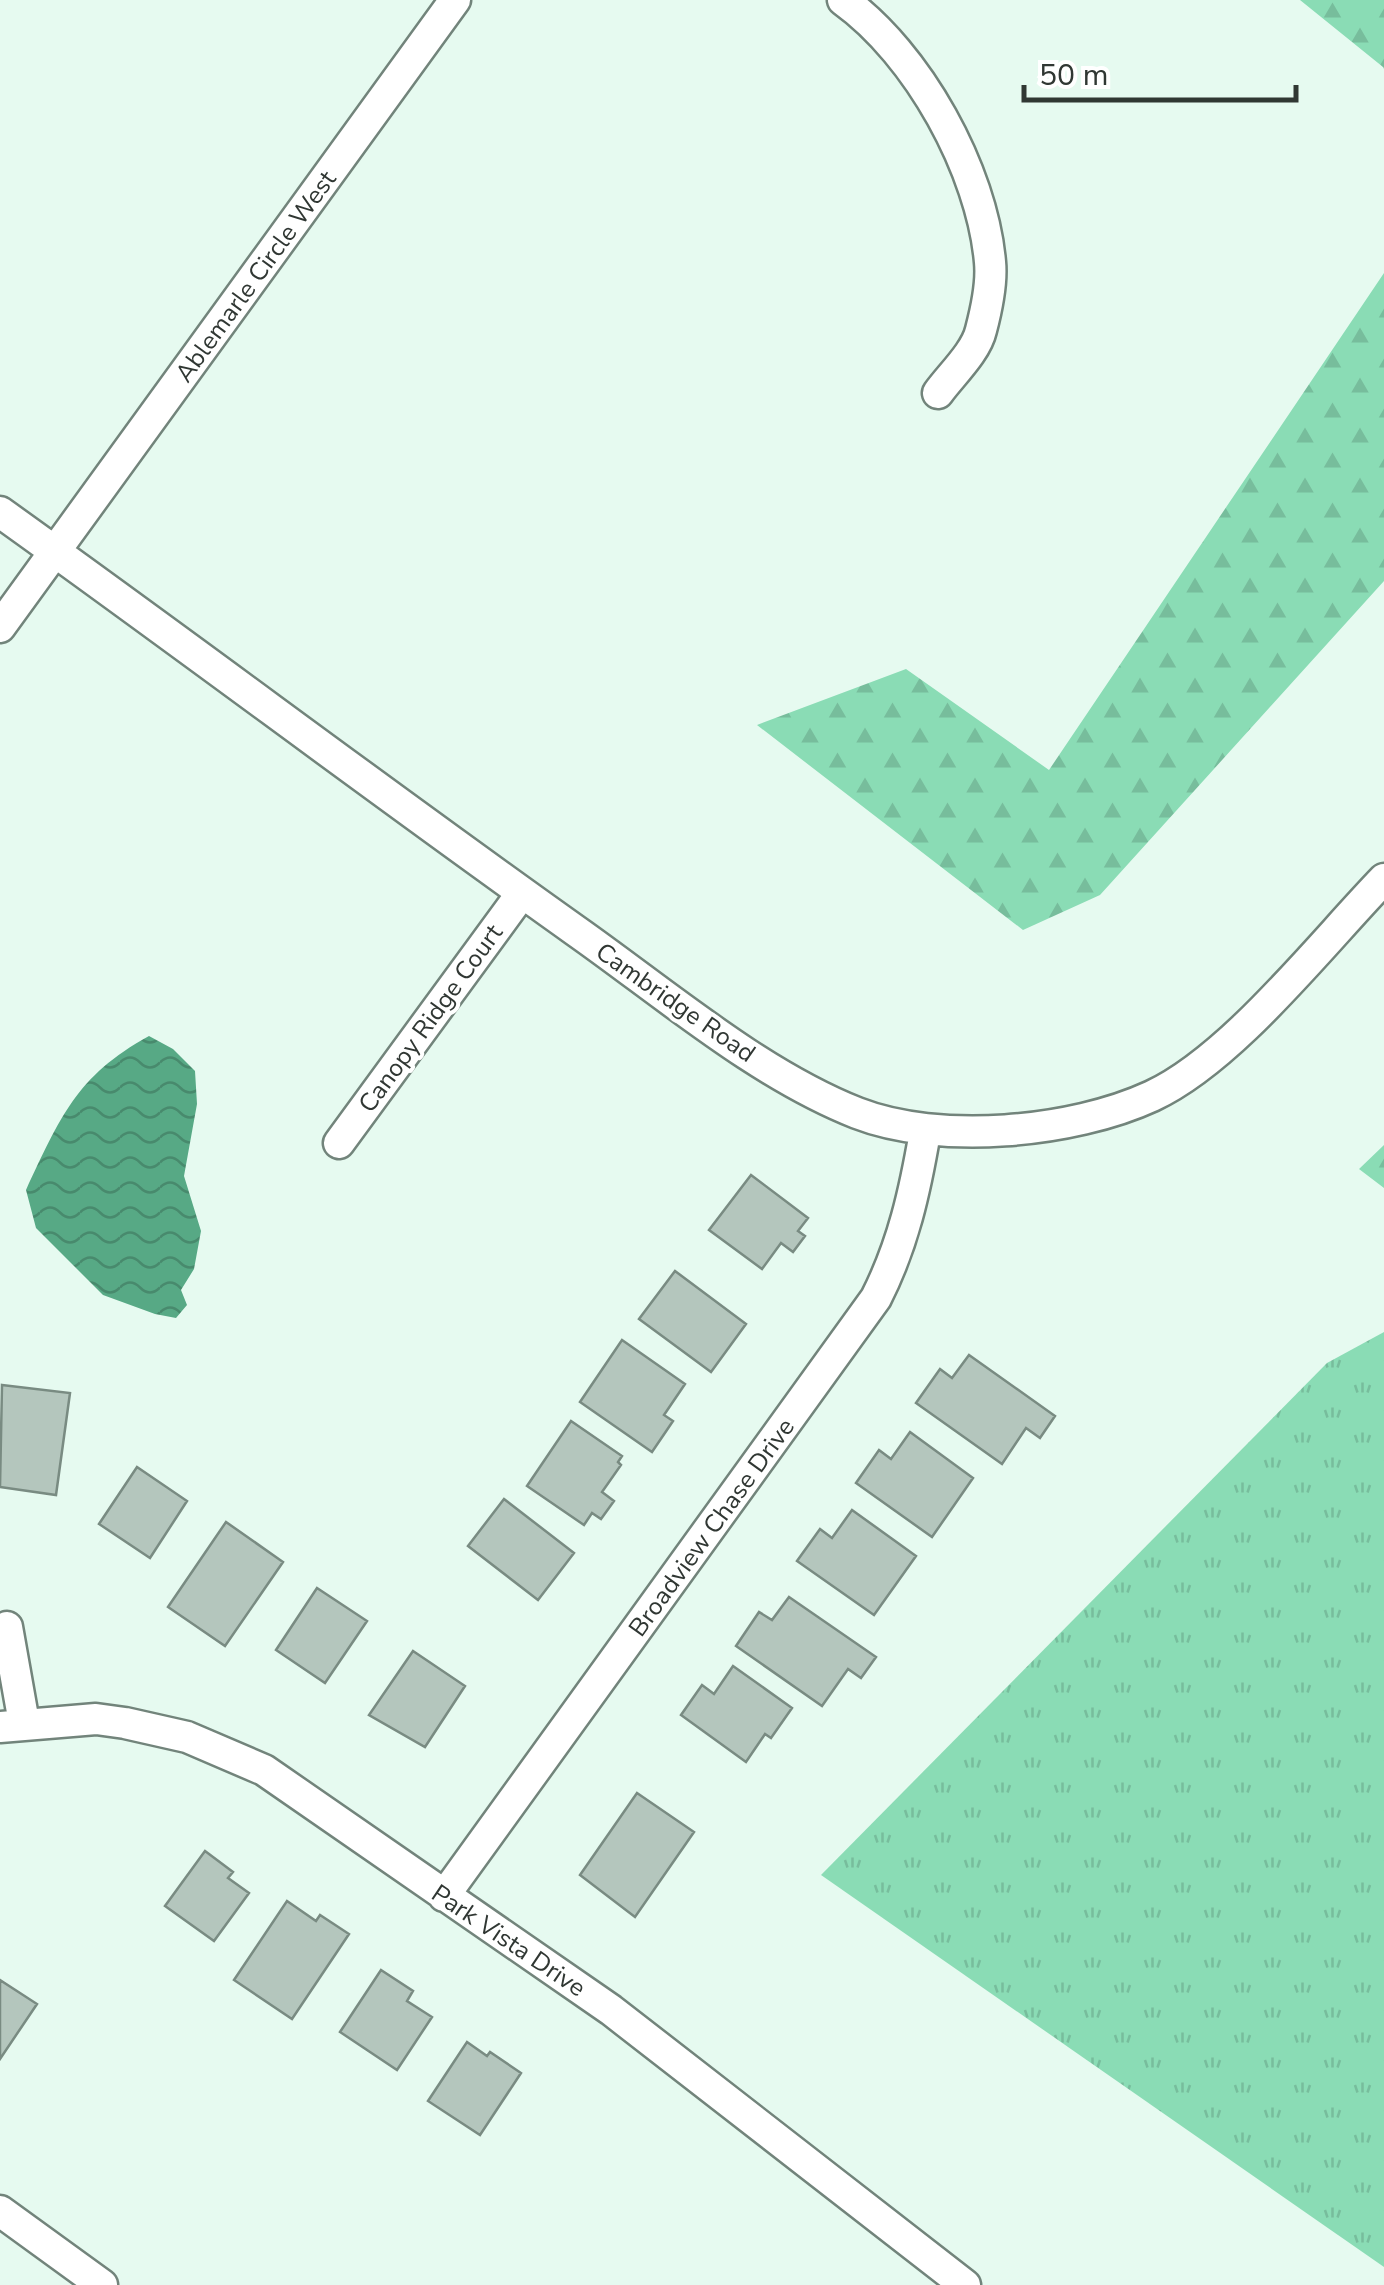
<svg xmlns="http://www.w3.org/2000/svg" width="1384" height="2285" viewBox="0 0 1384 2285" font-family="'Nunito Sans',sans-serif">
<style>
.grass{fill:url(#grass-tufts)}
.forest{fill:url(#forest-firs)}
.water{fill:url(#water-waves)}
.building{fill:#b4c6bd;stroke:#798b82;stroke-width:2.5}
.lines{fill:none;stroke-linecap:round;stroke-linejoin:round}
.street-casing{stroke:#72847b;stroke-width:35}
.street{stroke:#fff;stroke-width:30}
.labels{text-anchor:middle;stroke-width:8;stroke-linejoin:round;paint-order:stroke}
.street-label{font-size:25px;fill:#303733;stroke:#fff}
</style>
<defs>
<pattern id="grass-tufts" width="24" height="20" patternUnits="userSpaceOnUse" patternTransform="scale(2.5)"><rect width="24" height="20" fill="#8adcb5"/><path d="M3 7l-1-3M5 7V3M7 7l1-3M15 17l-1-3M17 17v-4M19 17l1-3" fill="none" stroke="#77bd9c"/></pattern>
<pattern id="forest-firs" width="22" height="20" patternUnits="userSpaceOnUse" patternTransform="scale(2.5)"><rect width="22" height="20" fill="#8adcb5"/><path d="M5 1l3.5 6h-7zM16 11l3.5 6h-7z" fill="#77bd9c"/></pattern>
<pattern id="water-waves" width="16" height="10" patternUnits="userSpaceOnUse" patternTransform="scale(2.5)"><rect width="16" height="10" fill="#57a985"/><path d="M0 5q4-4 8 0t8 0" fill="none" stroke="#488a6d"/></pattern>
</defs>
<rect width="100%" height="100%" fill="#e6faf0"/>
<!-- grass -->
<path class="grass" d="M1384 1332V2267L821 1875 1327 1363Z"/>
<!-- forest -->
<path class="forest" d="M1300 0H1384V69L1383 67Z
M1384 273V581L1100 895 1023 930 757 725 906 669 1049 770Z
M1384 1145V1188L1359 1169Z"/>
<!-- water -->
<path class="water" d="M149 1036 173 1049 195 1071 197 1104 184 1176 201 1231 194 1269 181 1290 187 1305 176 1318 155 1314 103 1295 36 1228 26 1190C60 1118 76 1076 149 1036Z"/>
<!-- building -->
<path class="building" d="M751 1175 808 1218 798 1231 805 1236 793 1252 781 1243 762 1269 709 1230Z
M675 1271 746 1324 711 1372 639 1319Z
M622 1340 685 1384 664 1415 673 1421 652 1452 580 1402Z
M969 1355 1055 1416 1040 1438 1026 1428 1002 1464 916 1403 940 1369 952 1378Z
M2 1385 70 1393 56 1495 0 1487Z
M571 1421 622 1456 618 1462 621 1465 602 1492 614 1501 601 1519 592 1513 584 1525 527 1486Z
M910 1432 973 1478 932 1537 856 1483 879 1450 891 1459Z
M137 1467 187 1501 150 1558 99 1524Z
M504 1499 574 1553 538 1600 468 1546Z
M852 1510 916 1556 874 1615 797 1561 820 1529 832 1538Z
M226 1522 283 1562 225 1646 168 1607Z
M317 1588 367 1621 325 1683 276 1650Z
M789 1597 876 1657 861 1678 848 1669 822 1706 736 1646 759 1612 772 1620Z
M413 1651 465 1686 425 1747 369 1715Z
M733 1666 792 1708 771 1738 765 1734 746 1762 681 1715 702 1685 714 1694Z
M637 1793 694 1832 635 1917 580 1875Z
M205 1851 233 1872 228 1878 249 1893 214 1941 165 1906Z
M287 1901 316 1921 320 1915 349 1934 292 2019 234 1980Z
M381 1970 413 1991 407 2001 432 2017 397 2070 340 2032Z
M0 1980 37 2004 0 2059Z
M467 2042 487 2056 490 2052 521 2073 480 2135 428 2101Z"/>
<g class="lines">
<!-- street casing -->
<g class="street-casing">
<path id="street" d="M843 0C918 54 982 170 990 262 992 282 986 311 981 330 976 352 951 375 938 393
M0 512C193 650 383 794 576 931 664 993 758 1074 857 1113 939 1145 1072 1133 1152 1096 1232 1059 1321 944 1384 879
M0 627 455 0
M339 1143 522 893
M7 1627 24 1723
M0 1727 96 1719 125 1723 187 1737 264 1770 611 2010 965 2285
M444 1896 876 1298C903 1245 915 1191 925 1132
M0 2211 102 2285"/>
</g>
<!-- street -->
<use href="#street" class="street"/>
</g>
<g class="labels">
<!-- street labels -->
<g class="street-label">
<text transform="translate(255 276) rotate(-54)" y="9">Ablemarle Circle West</text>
<text transform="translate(676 1002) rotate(35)" y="9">Cambridge Road</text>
<text transform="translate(430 1018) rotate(-54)" y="9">Canopy Ridge Court</text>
<text transform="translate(711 1527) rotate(-54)" y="9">Broadview Chase Drive</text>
<text transform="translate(509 1940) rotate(34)" y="9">Park Vista Drive</text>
</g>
</g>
<!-- scale -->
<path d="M1024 85v15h272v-15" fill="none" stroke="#303733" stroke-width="5"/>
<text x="1039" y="85" font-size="30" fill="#303733" stroke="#ffffff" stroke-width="8" paint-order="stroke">50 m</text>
</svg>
